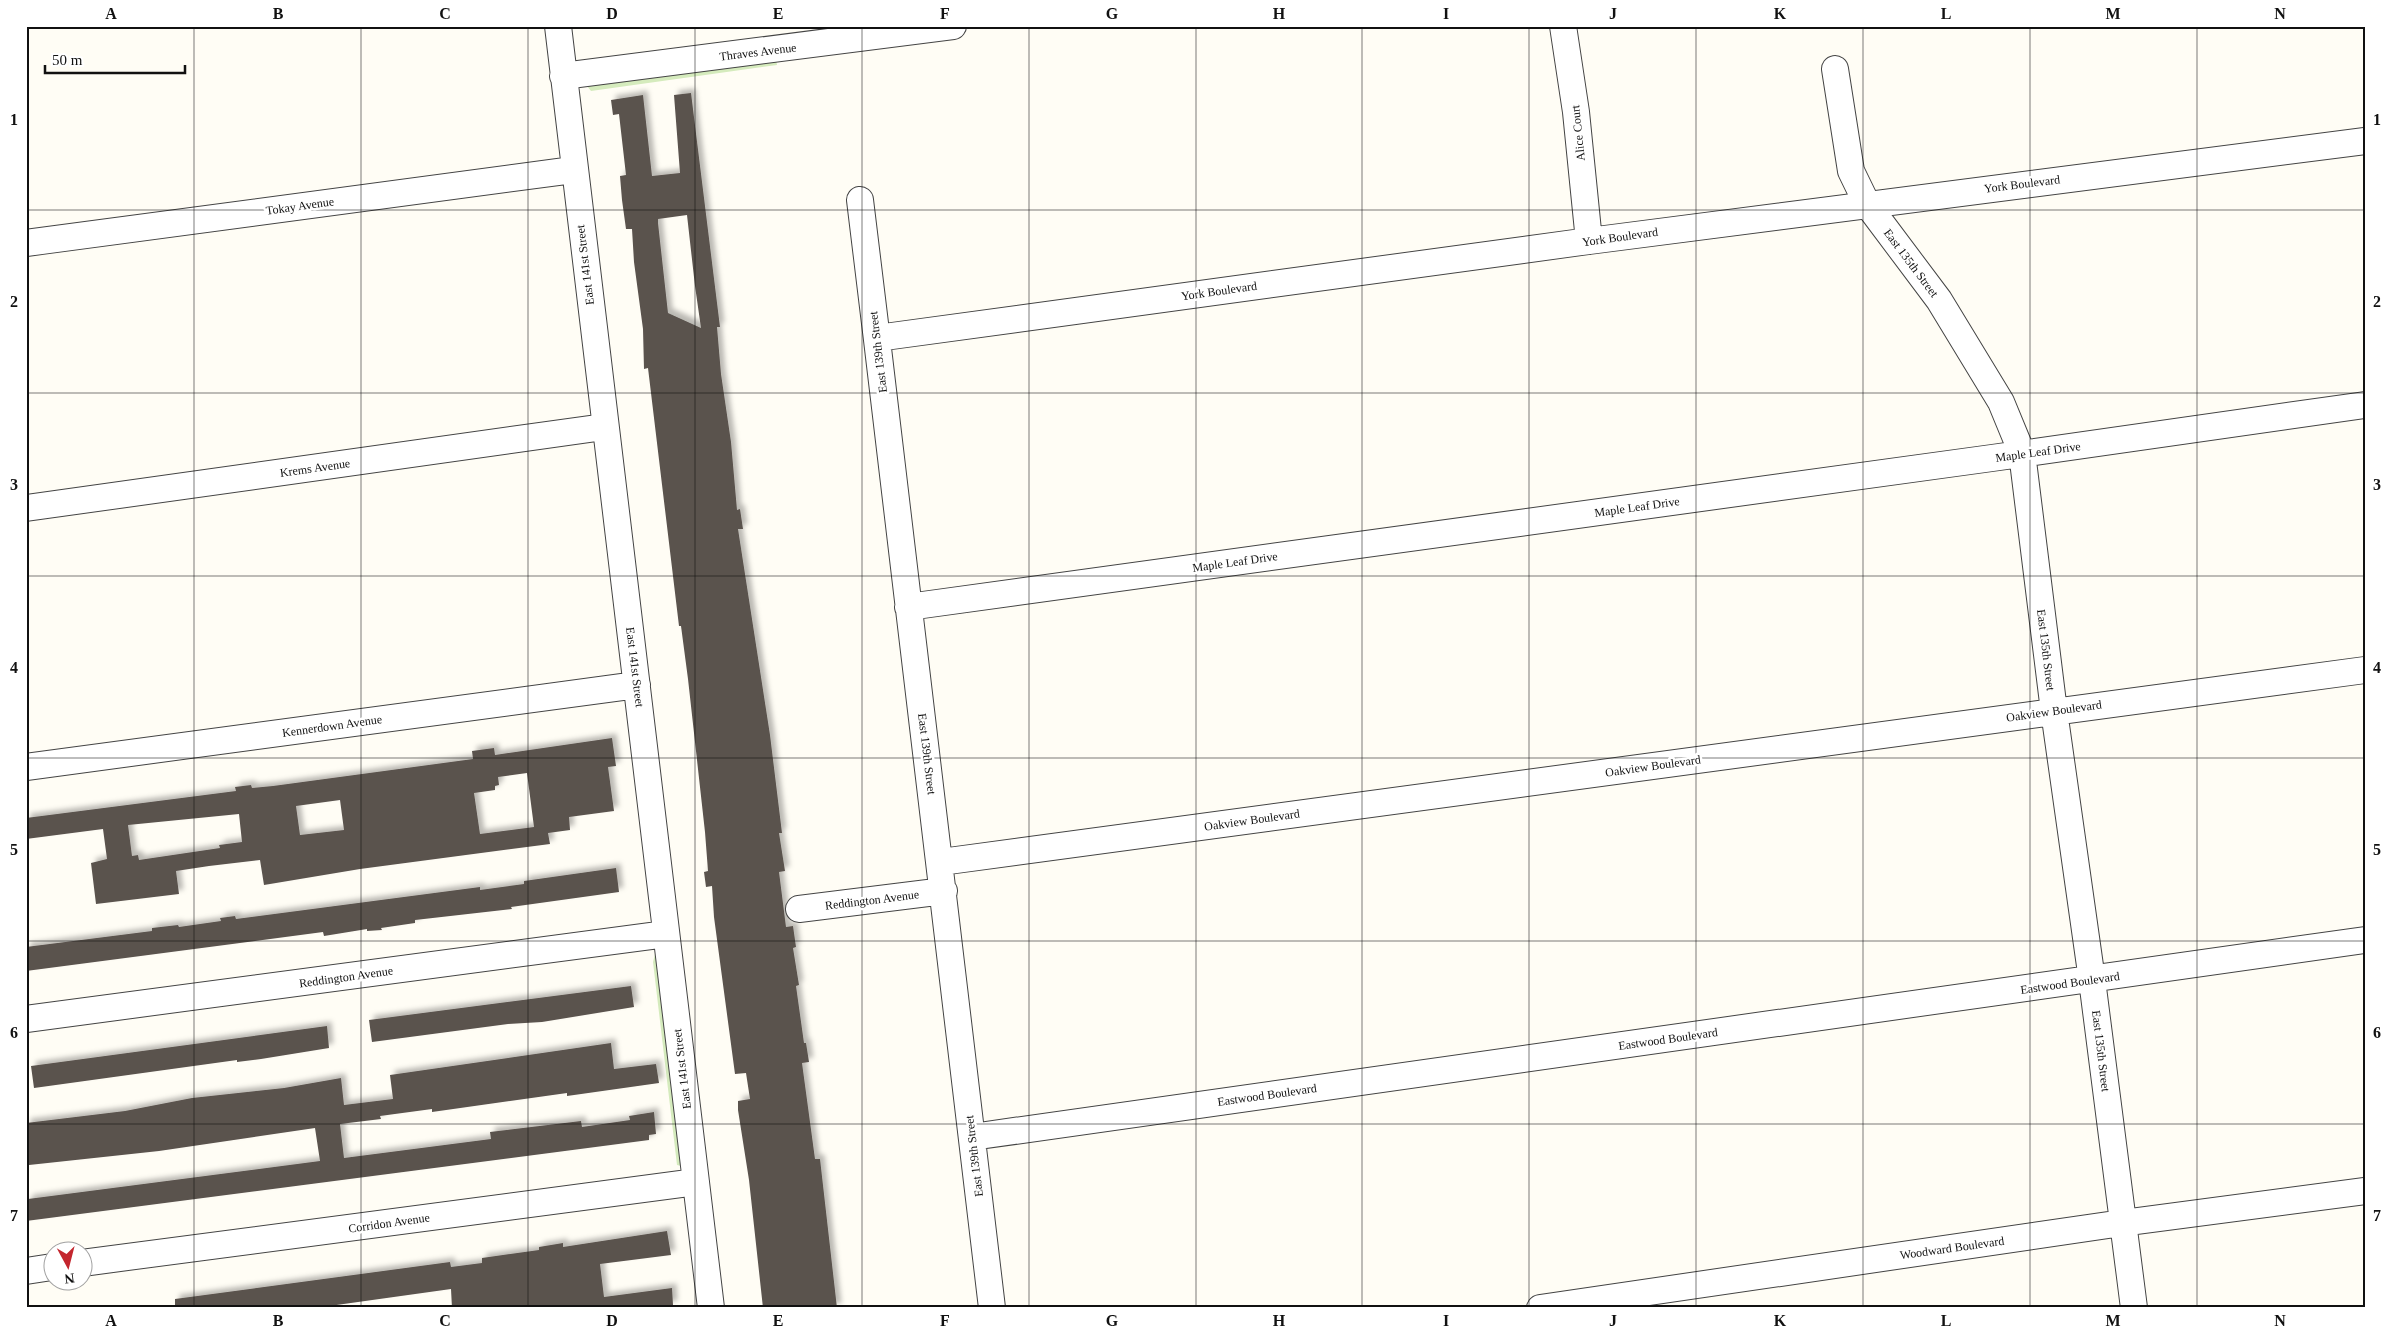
<svg xmlns="http://www.w3.org/2000/svg" width="2391" height="1334" viewBox="0 0 2391 1334" font-family="Georgia,serif">
<style>
.green{fill:#d5ebbd}
.building{fill:#5a524d;fill-rule:evenodd;filter:url(#shadow)}
.lines{fill:none;stroke-linecap:round;stroke-linejoin:round}
.minor-casing{stroke:#444;stroke-width:28}
.minor{stroke:#fff;stroke-width:26}
.grid{fill:none;stroke:#111;stroke-width:1;stroke-opacity:0.55}
.labels{text-anchor:middle;stroke-width:5;stroke-linejoin:round;paint-order:stroke}
.street-label{font-size:12px;fill:#111;stroke:#fff}
.neatline{fill:none;stroke:#111;stroke-width:2}
.grid-label{font-size:16px;text-anchor:middle;font-weight:bold;fill:#111}
</style>
<defs>
<filter id="shadow"><feDropShadow dx="4.5" dy="-4.5" stdDeviation="2.5" flood-color="#0004"/></filter>
</defs>
<rect width="100%" height="100%" fill="#fffdf5"/>
<!-- green -->
<path class="green" d="M776 60 777 65 591 91 587 86Z
M655 954 657 956 681 1166 677 1165 653 962Z"/>
<!-- building -->
<path class="building" d="M691 93 720 327H717L721 374 731 442 737 510 740 509 743 529H738L770 735 782 833H779L785 871 779 872 786 927 793 926 796 947 793 948 799 985 796 986 804 1043H806L809 1062 802 1063 815 1159H820L837 1308H763L749 1180 738 1110V1101L750 1099 746 1073 735 1074 714 917 712 886 706 887 704 872 708 871 705 832 688 679 681 626H679L648 368 644 369 643 329 634 262 632 229H626L622 200 620 176 626 175 619 114 613 115 611 100 643 95 652 176 680 173 674 95ZM687 215 695 286 701 328 668 313 658 223V219Z
M612 738 616 766 608 767 614 811 569 817 570 830 548 833 550 844 360 869 264 885 260 860 209 866 176 871 179 894 96 904 91 863 107 859 103 829 26 839V818L236 791 235 787 251 785 252 788 273 786 473 759 472 751 494 748 495 755ZM527 773 534 827 480 834 474 793 495 790V786L499 785 498 777ZM340 800 344 830 300 835 296 806ZM239 814 242 842 219 845 220 848 139 860 138 855 132 856 128 825Z
M616 868 619 892 511 907 512 909 415 920V923L381 928 382 930 367 931V929L324 936 323 932 26 971V947L152 931V928L178 925 179 927 221 921 220 918 235 916 236 919 480 887V890L524 884V881Z
M631 986 634 1007 542 1022 508 1024 372 1042 369 1020Z
M327 1026 329 1048 261 1059 237 1062V1060L34 1088 31 1066Z
M611 1043 614 1069 656 1064 659 1083 567 1096V1093L432 1112V1109L380 1116 381 1119 340 1124 344 1158 491 1139 490 1132 581 1121 582 1127 630 1120 629 1116 654 1112 656 1134 649 1135V1140L26 1221V1202H29L28 1199 320 1161 315 1128 159 1151 29 1165 26 1123 125 1111 192 1098 284 1088 341 1078 344 1105 393 1099 390 1075Z
M667 1231 671 1255 600 1264 604 1297 672 1288 673 1305 652 1308H452L451 1289 315 1308H175V1299L450 1262 451 1267 482 1263V1258L539 1250V1247L563 1243V1247Z"/>
<g class="lines">
<!-- minor casing -->
<g class="minor-casing">
<path id="minor" d="M558 26 711 1308
M1563 26 1576 112 1589 241
M1835 69 1851 171 1867 204 1939 300 2001 402 2022 453 2054 711 2092 980 2134 1308
M563 76 953 26
M860 200C905 569 949 938 992 1308
M26 243 573 170
M877 338 1589 241 2365 141
M26 508 604 427
M908 607 1992 458 2365 405
M26 767 637 685
M941 862 2365 670
M799 909 944 891
M26 1019 666 934
M972 1137 2365 940
M82 1263 696 1182
M26 1271 52 1267
M1540 1308 2122 1223 2365 1191"/>
</g>
<!-- minor -->
<use href="#minor" class="minor"/>
</g>
<!-- grid -->
<path class="grid" d="M194 26V1308M361 26V1308M528 26V1308M695 26V1308M862 26V1308M1029 26V1308M1196 26V1308M1362 26V1308M1529 26V1308M1696 26V1308M1863 26V1308M2030 26V1308M2197 26V1308M26 210H2365M26 393H2365M26 576H2365M26 758H2365M26 941H2365M26 1124H2365"/>
<g class="labels">
<!-- street labels -->
<g class="street-label">
<text transform="translate(758 52) rotate(-7)" y="4">Thraves Avenue</text>
<text transform="translate(1578 133) rotate(-96)" y="4">Alice Court</text>
<text transform="translate(2022 184) rotate(-7)" y="4">York Boulevard</text>
<text transform="translate(300 206) rotate(-8)" y="4">Tokay Avenue</text>
<text transform="translate(1620 237) rotate(-8)" y="4">York Boulevard</text>
<text transform="translate(1911 263) rotate(53)" y="4">East 135th Street</text>
<text transform="translate(585 265) rotate(-97)" y="4">East 141st Street</text>
<text transform="translate(1219 291) rotate(-8)" y="4">York Boulevard</text>
<text transform="translate(878 352) rotate(-97)" y="4">East 139th Street</text>
<text transform="translate(2038 452) rotate(-8)" y="4">Maple Leaf Drive</text>
<text transform="translate(315 468) rotate(-8)" y="4">Krems Avenue</text>
<text transform="translate(1637 507) rotate(-8)" y="4">Maple Leaf Drive</text>
<text transform="translate(1235 562) rotate(-8)" y="4">Maple Leaf Drive</text>
<text transform="translate(2046 650) rotate(83)" y="4">East 135th Street</text>
<text transform="translate(635 667) rotate(83)" y="4">East 141st Street</text>
<text transform="translate(2054 711) rotate(-8)" y="4">Oakview Boulevard</text>
<text transform="translate(332 726) rotate(-8)" y="4">Kennerdown Avenue</text>
<text transform="translate(927 754) rotate(83)" y="4">East 139th Street</text>
<text transform="translate(1653 766) rotate(-8)" y="4">Oakview Boulevard</text>
<text transform="translate(1252 820) rotate(-8)" y="4">Oakview Boulevard</text>
<text transform="translate(872 900) rotate(-7)" y="4">Reddington Avenue</text>
<text transform="translate(346 977) rotate(-8)" y="4">Reddington Avenue</text>
<text transform="translate(2070 983) rotate(-8)" y="4">Eastwood Boulevard</text>
<text transform="translate(1668 1039) rotate(-8)" y="4">Eastwood Boulevard</text>
<text transform="translate(2101 1051) rotate(83)" y="4">East 135th Street</text>
<text transform="translate(682 1069) rotate(-97)" y="4">East 141st Street</text>
<text transform="translate(1267 1095) rotate(-8)" y="4">Eastwood Boulevard</text>
<text transform="translate(974 1156) rotate(-97)" y="4">East 139th Street</text>
<text transform="translate(389 1223) rotate(-8)" y="4">Corridon Avenue</text>
<text transform="translate(1952 1248) rotate(-8)" y="4">Woodward Boulevard</text>
</g>
</g>
<!-- border -->
<rect width="2391" height="1334" fill="none" stroke="#ffffff" stroke-width="55"/>
<!-- north arrow -->
<g transform="translate(68 1266) rotate(173)"><circle r="24" fill="#ffffff" stroke="#a0a0a0"/>
<path d="M0-4L9 19L0 12L-9 19Z" fill="#c4262e"/>
<text y="-8" font-size="14" font-weight="bold" text-anchor="middle" fill="#111111">N</text>
</g>
<!-- scale -->
<path d="M45 65v8h140v-8" fill="none" stroke="#111111" stroke-width="2.5"/>
<text x="52" y="65" font-size="15" fill="#111111" stroke="#ffffff" stroke-width="4" paint-order="stroke">50 m</text>
<rect x="28" y="28" width="2336" height="1278" class="neatline"/>
<g class="grid-label">
<text x="111" y="19">A</text>
<text x="278" y="19">B</text>
<text x="445" y="19">C</text>
<text x="612" y="19">D</text>
<text x="778" y="19">E</text>
<text x="945" y="19">F</text>
<text x="1112" y="19">G</text>
<text x="1279" y="19">H</text>
<text x="1446" y="19">I</text>
<text x="1613" y="19">J</text>
<text x="1780" y="19">K</text>
<text x="1946" y="19">L</text>
<text x="2113" y="19">M</text>
<text x="2280" y="19">N</text>
<text x="14" y="125">1</text>
<text x="2377" y="125">1</text>
<text x="14" y="307">2</text>
<text x="2377" y="307">2</text>
<text x="14" y="490">3</text>
<text x="2377" y="490">3</text>
<text x="14" y="673">4</text>
<text x="2377" y="673">4</text>
<text x="14" y="855">5</text>
<text x="2377" y="855">5</text>
<text x="14" y="1038">6</text>
<text x="2377" y="1038">6</text>
<text x="14" y="1221">7</text>
<text x="2377" y="1221">7</text>
<text x="111" y="1326">A</text>
<text x="278" y="1326">B</text>
<text x="445" y="1326">C</text>
<text x="612" y="1326">D</text>
<text x="778" y="1326">E</text>
<text x="945" y="1326">F</text>
<text x="1112" y="1326">G</text>
<text x="1279" y="1326">H</text>
<text x="1446" y="1326">I</text>
<text x="1613" y="1326">J</text>
<text x="1780" y="1326">K</text>
<text x="1946" y="1326">L</text>
<text x="2113" y="1326">M</text>
<text x="2280" y="1326">N</text>
</g>
</svg>
